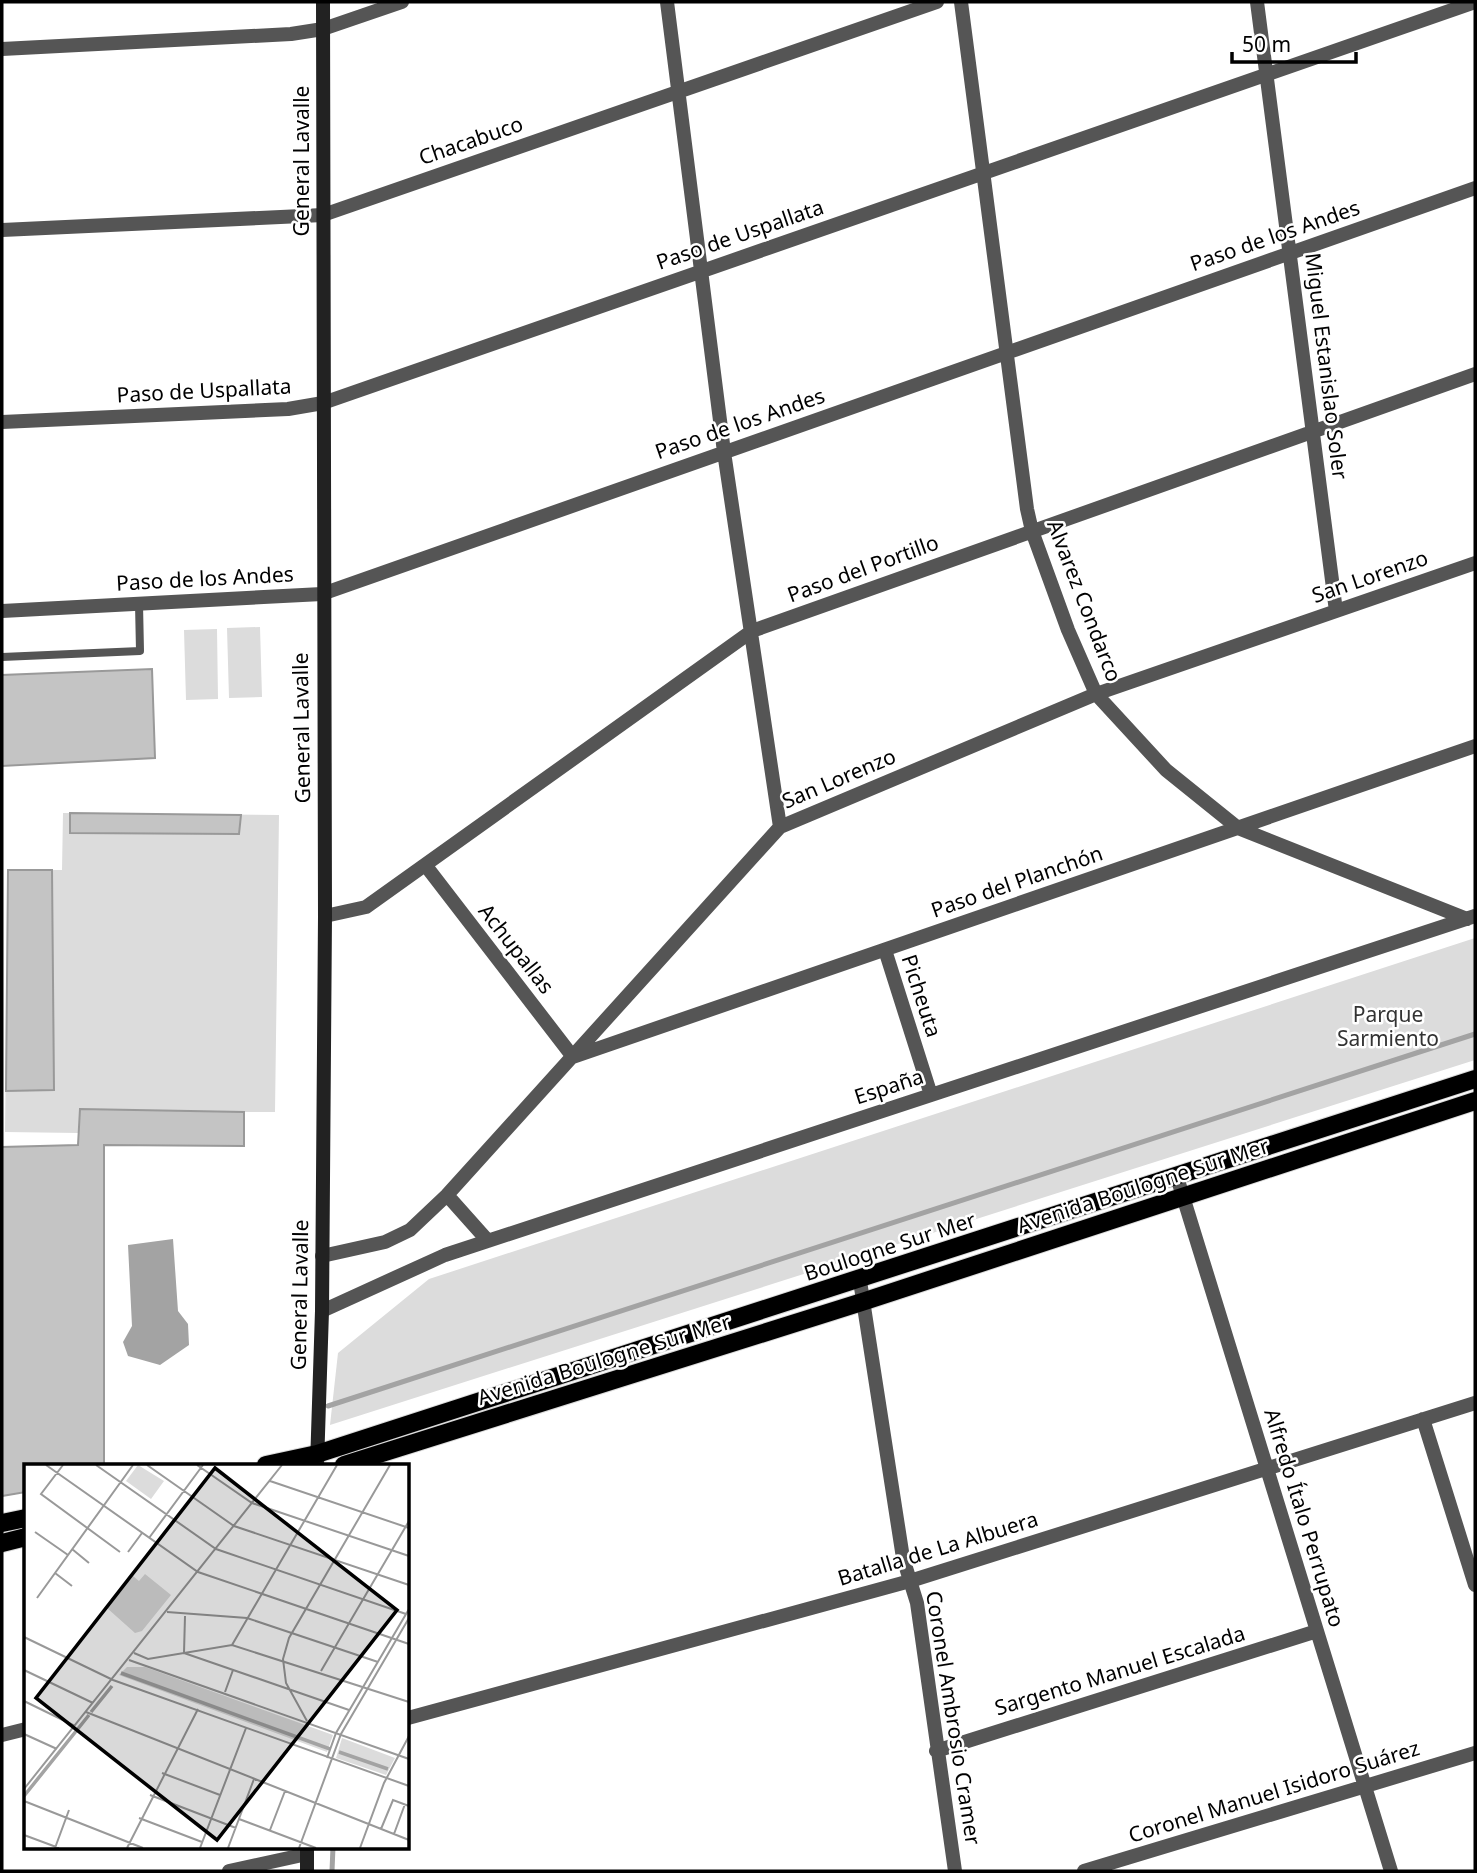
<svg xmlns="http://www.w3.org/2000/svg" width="1477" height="1873" viewBox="0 0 1477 1873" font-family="'Noto Sans',sans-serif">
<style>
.green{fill:#dcdcdc}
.water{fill:#a3a3a3}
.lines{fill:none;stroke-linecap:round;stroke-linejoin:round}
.stream{stroke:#a3a3a3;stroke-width:5}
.building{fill:#c4c4c4;stroke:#999;stroke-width:2}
.primary-casing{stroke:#dbdbdb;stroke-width:20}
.service{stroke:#555;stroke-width:8}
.minor{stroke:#555;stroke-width:14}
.secondary{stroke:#222;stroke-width:14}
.primary{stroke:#000;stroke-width:18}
.labels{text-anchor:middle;stroke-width:5;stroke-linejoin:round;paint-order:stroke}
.street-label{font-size:21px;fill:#000;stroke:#fff}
.park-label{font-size:21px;fill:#333;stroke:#fff}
.inset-river{fill:none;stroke:#a3a3a3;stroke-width:3.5}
.inset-road{fill:none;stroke:#999;stroke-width:2}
.view{fill:#000;fill-opacity:0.15;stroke:#000;stroke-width:3.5}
.inset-edge{fill:none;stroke:#000;stroke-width:3.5}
</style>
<rect width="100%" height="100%" fill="#fff"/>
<!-- green -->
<path class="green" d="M260 627 262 697 229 698 227 628Z
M217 629 218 699 186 700 184 630Z
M63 813 279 815 275 1112H244V1146L78 1145V1133L5 1132 8 870H62Z
M1475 938V1060L330 1425 338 1353 429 1279Z"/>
<!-- water -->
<path class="water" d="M173 1239 178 1311 188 1324 189 1345 160 1365 128 1356 123 1342 132 1326 128 1245Z"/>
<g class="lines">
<!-- stream -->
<path class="stream" d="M328 1406 1475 1034
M332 1871 333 1847"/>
</g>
<!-- building -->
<path class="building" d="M152 669 155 758 2 766V675Z
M70 813 241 815 239 834 70 833Z
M8 870H52L54 1090 6 1091Z
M80 1109 244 1112V1146L104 1145V1465H26V1492L2 1496V1147L78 1145Z"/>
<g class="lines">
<!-- primary casing -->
<g class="primary-casing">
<path id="primary" d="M266 1465 317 1454 1475 1079
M344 1465 862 1302 1475 1101
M2 1523 26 1518
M2 1543 26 1537"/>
</g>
<!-- service -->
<path class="service" d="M2 657 140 651 139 604"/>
<!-- minor -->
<path class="minor" d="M667 2 724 452 780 827
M961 2 1027 509 1032 531 1068 630 1096 694 1166 770 1238 828 1467 919
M1257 2 1336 611
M2 49 291 34 323 29 402 2
M2 230 323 215 937 2
M2 422 288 409 323 403 1475 2
M2 611 322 594 1475 188
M426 866 573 1057 1475 746
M325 916 366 907 752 631 1475 374
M885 950 931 1095
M1177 1177 1391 1871
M447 1195 488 1241
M322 1256 385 1242 410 1230 447 1195 780 827 1096 694 1475 563
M860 1281 903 1558 917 1603 955 1871
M322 1311 445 1255 1475 916
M1423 1419 1475 1585
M408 1718 910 1581 1475 1403
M2 1735 26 1729
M936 1751 1317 1631
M229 1871 307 1854
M1084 1871 1475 1753"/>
<!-- secondary -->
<path class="secondary" d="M317 1465 322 1311 325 916 323 2
M307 1871V1847"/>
<!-- primary -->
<use href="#primary" class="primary"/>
</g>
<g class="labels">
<!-- street labels -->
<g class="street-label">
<text transform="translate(471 141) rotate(-19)" y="7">Chacabuco</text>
<text transform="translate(302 161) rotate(-90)" y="7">General Lavalle</text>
<text transform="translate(740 235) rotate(-19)" y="7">Paso de Uspallata</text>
<text transform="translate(1275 236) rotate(-19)" y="7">Paso de los Andes</text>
<text transform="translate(1326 366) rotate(83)" y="7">Miguel Estanislao Soler</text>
<text transform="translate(204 391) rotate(-3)" y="7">Paso de Uspallata</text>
<text transform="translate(740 424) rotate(-19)" y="7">Paso de los Andes</text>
<text transform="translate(863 569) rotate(-20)" y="7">Paso del Portillo</text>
<text transform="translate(1370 577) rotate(-19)" y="7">San Lorenzo</text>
<text transform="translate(205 579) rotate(-3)" y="7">Paso de los Andes</text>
<text transform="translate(1084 601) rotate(69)" y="7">Alvarez Condarco</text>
<text transform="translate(302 728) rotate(-91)" y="7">General Lavalle</text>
<text transform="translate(839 779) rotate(-23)" y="7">San Lorenzo</text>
<text transform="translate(1017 882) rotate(-19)" y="7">Paso del Planchón</text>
<text transform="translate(516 949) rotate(52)" y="7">Achupallas</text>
<text transform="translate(921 996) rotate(72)" y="7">Picheuta</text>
<text transform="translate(889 1087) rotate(-18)" y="7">España</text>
<text transform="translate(1143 1186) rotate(-18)" y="7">Avenida Boulogne Sur Mer</text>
<text transform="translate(890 1247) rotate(-18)" y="7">Boulogne Sur Mer</text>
<text transform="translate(300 1295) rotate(-89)" y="7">General Lavalle</text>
<text transform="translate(604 1360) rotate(-17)" y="7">Avenida Boulogne Sur Mer</text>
<text transform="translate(1304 1518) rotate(73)" y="7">Alfredo Ítalo Perrupato</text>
<text transform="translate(938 1549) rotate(-17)" y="7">Batalla de La Albuera</text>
<text transform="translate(1120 1671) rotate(-17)" y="7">Sargento Manuel Escalada</text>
<text transform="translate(953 1718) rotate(81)" y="7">Coronel Ambrosio Cramer</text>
<text transform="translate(1274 1792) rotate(-17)" y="7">Coronel Manuel Isidoro Suárez</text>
</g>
<!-- park labels -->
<g class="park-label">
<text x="1388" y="1022">Parque<tspan x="1388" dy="24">Sarmiento</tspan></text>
</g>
</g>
<!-- overview -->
<g transform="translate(24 1464)">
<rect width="385" height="385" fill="#fff"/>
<path d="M114 1 140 17 127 35 102 17ZM121 110 147 131 118 167 111 169 83 144 109 112 115 117ZM103 203H121L309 271 303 288 95 211ZM318 274 371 294 362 311 312 294Z" fill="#dcdcdc"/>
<path class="inset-river" d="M97 209 306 285M67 248 88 222M315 288 364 305M0 332 65 251"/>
<path class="inset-road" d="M22 1 174 108 385 180M39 1 17 30 96 88M72 1 192 85 382 150M123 1 210 62 385 121M173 1 228 39 385 92M246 17 385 64M11 68 44 91M125 74 179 1M48 85 65 99M104 88 118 69M31 109 48 122M13 134 109 1M143 148 223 154 354 198M161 152 160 189 325 246M0 173 89 216 385 322M208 181 313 1M110 189 124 195 208 181 385 238M105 196 385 295M0 206 69 239M297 207 385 57M201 228 209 206M0 237 51 262M62 248 385 376M283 257 262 219 259 195 265 174 366 1M0 270 33 285M303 294 312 269 385 145M138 309 196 331M0 325 258 1M126 331 212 364M0 337 119 384M115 354 178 378M215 355 292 384M357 365 369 336 385 342M246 366 261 327M370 370 381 340M0 371 35 384M31 384 45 346M103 384 174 245M176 384 222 264M204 384 230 315M275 384 317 270 385 154M336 384 360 319 385 272"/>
<path class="view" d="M191 4 373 146 193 376 12 234Z"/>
<rect width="385" height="385" class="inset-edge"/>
</g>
<!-- border -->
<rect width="1477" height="1873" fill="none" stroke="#000000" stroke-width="7"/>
<!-- scale -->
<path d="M1232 52v10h124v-10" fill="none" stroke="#000000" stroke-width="3.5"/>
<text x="1242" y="52" font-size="21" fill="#000000" stroke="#ffffff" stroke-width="5" paint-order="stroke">50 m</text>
</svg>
